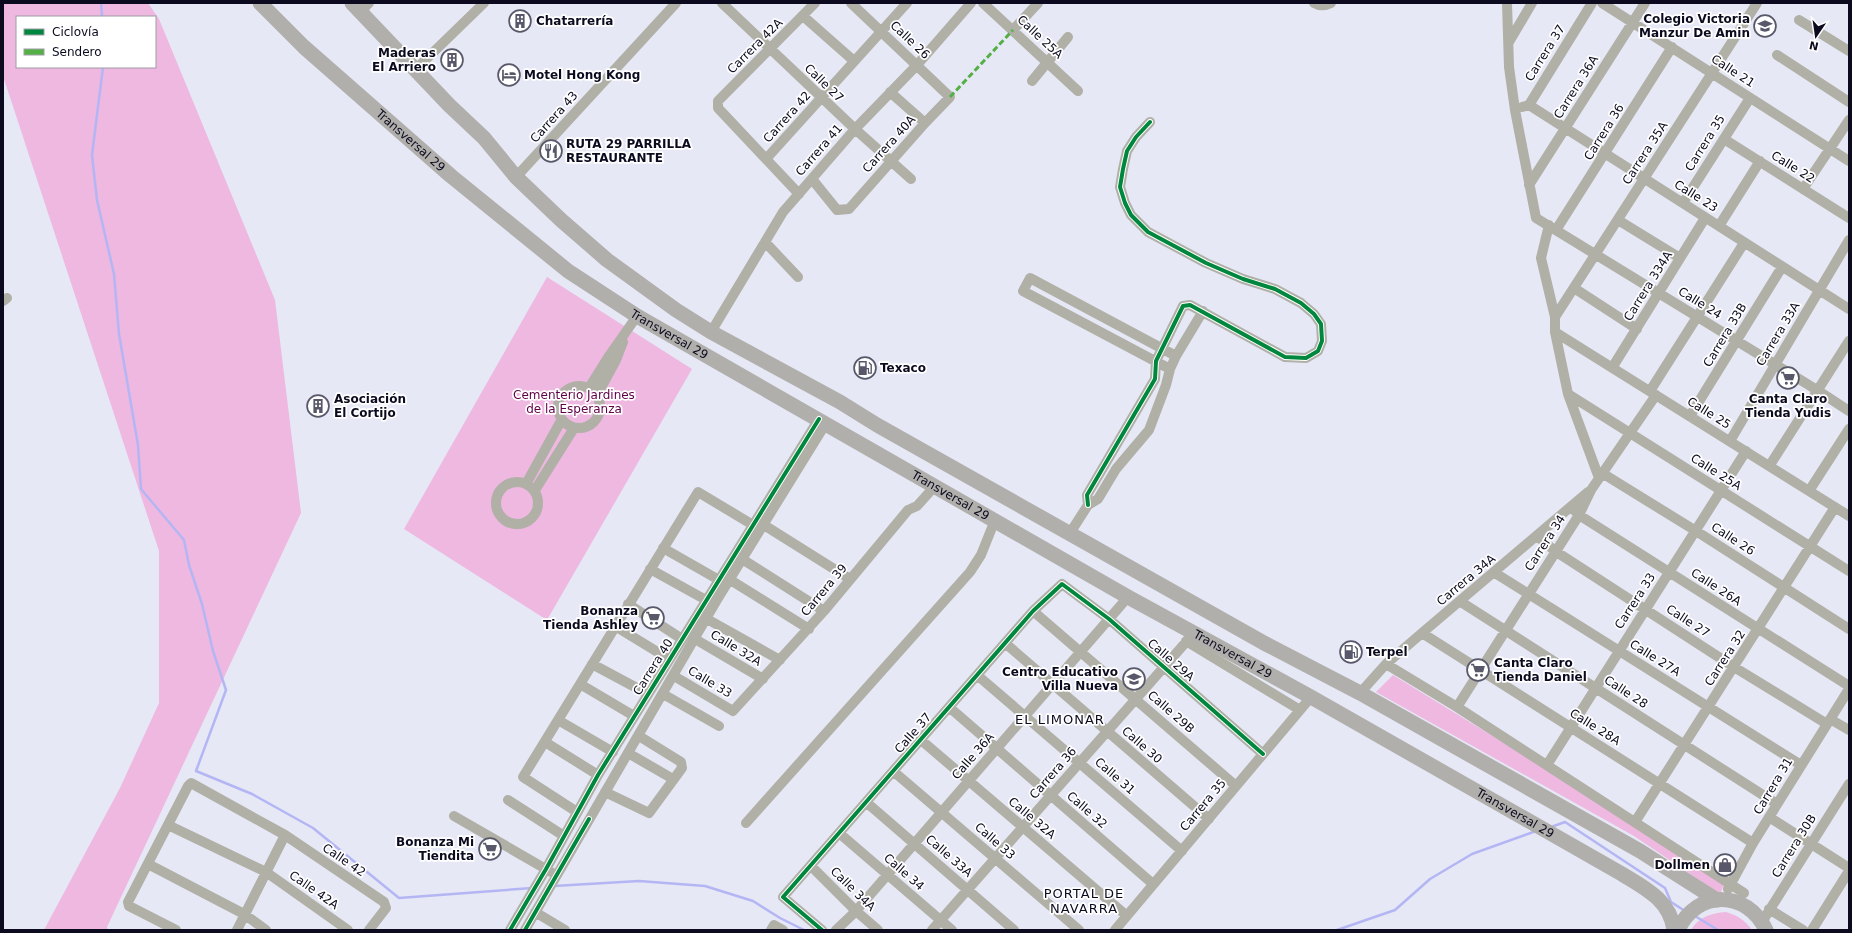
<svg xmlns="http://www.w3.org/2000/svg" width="1852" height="933" viewBox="0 0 1852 933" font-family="'DejaVu Sans',sans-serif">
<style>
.green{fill:#eeb8e1;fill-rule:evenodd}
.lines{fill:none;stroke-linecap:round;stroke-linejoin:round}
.stream{stroke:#b4b6f4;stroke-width:2.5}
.minor{stroke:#b0b0a7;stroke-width:10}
.highway{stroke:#b0afab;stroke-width:15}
.quiet{stroke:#54b045;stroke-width:3;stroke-dasharray:6 3;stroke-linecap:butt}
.cycleway-casing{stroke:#fff;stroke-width:6}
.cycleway{stroke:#00873e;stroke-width:4}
.labels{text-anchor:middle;stroke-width:3.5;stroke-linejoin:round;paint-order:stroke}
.poi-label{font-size:12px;font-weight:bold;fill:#0b0a1f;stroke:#fff;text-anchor:start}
.street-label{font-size:12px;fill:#0b0a1f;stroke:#fff}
.park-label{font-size:12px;fill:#600048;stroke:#fff}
.neighbourhood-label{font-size:13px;letter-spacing:1px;fill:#0b0a1f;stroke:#fff}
</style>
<rect width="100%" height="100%" fill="#e6e8f6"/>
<!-- green -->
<path class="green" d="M3 3H148L159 19 275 300 301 513 107 927 108 930H44L120 788 159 703V551L3 76ZM17 17H155V67H17Z
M547 277 692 369 547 620 404 529Z
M1393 675 1540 765 1725 882 1720 894 1634 836 1376 692Z
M1726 912C1738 916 1745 920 1752 930H1691C1699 917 1711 913 1726 912Z"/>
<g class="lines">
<!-- stream -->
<path class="stream" d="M101 3 102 17
M103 67 92 155 97 200 114 274 119 334 138 445 141 489 184 540 189 565 202 604 213 651 226 690 196 771 252 794 313 828 399 898 532 888
M1551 827 1565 822 1665 888 1671 902 1685 911
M554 886 639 881 705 886 753 901 780 918 804 930
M1695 916 1718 930
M1337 930 1395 910 1430 879 1472 854 1536 831"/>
<!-- minor -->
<path class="minor" d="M722 3 855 129 911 179
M983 3 1078 91
M1314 3C1319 6 1325 6 1331 3
M1507 3 1509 67 1515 110 1536 218 1817 390 1849 411
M1602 3 1849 161
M360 12 369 3
M803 16 854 61
M1799 20 1849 51
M1013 30 1038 3
M1509 42 1532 3
M1777 55 1849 102
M415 70 484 3
M1032 81 1068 37
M890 92 925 123
M1529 105 1849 309
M1522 107 1529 105 1592 3
M1724 139 1849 218
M766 159 907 3
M516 177 676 3
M812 179 837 210 849 209 925 123 950 97 851 3
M1529 185 1645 3
M1803 189 1849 120
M799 194 718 108V101L815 3
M1683 203 1750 98
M1618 220 1680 258
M1549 225 1541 258 1555 317V332L1568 394 1599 478
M1719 226 1760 161
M1556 230 1672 47
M765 242 798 277
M1574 288 1637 329
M3 301 7 298
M1555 317 1757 3
M711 332 783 212 855 129 917 65 971 3
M1555 332 1849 516
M1612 368 1705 218
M1170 369 1023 291 1030 278 1176 356
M558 407a21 21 0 1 1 42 0a21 21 0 1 1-42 0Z
M589 388 609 356 637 316
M1650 391 1744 243
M1568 394 1849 571
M597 395 616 360 623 342
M1690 416 1782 267
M1730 441 1849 240
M1770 465 1849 341
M1602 473 1696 531 1849 629
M496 503a21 21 0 1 1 42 0a21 21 0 1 1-42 0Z
M526 484 562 419
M535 490 574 428
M1809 491 1849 429
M1088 505 1087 495 1155 379 1156 361 1183 306 1190 305 1285 357 1306 358 1318 351 1322 341 1321 324 1314 314 1301 303 1275 289 1243 279 1206 263 1148 232 1131 215 1125 203 1120 187 1123 169 1127 151 1136 137 1150 122
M1571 507 1579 515 1849 686
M764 525 850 579
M1070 533 1088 505 1098 499 1116 469 1149 430 1166 385 1170 369 1176 356 1203 311
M1537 536 1555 551 1734 667 1827 724
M663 548 719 580
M742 559 824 611
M650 569 706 600
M1495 573 1801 765
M724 576 809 629
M1461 602 1777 804
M628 604 682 639
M1033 611 1236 786
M707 619 780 660
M615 626 669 659
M1422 633 1753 843
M695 639 763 679
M1186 641 1300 710
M1005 643 1209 819
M592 664 648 694
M1386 664 1457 707 1744 893
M977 675 1182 851
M674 676 733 711 824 611 908 510 917 506 935 486
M580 684 634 716
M1360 693 1386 664 1422 633 1588 492
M663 694 719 726
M949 707 1153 884
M1457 707 1579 515 1591 490 1656 395
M1830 719 1849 730
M558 720 613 752
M921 740 1127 916
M545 742 598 775
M628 753 673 779
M1547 765 1746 451
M893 771 1079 930
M605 792 649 813 682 768 681 762 639 736
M508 800 564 836
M866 802 1014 930
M577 812 523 777 698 492 753 525
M454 816 551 872
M1769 817 1849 868
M1635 822 1835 507
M746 823 970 572 981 555 995 520
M168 825 266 872 348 930
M839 833 952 930
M148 864 244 914 266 930
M811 866 856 911 878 930
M1728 889 1753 843 1849 689
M1769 909 1803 930
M535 912 565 930
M1762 922 1849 784
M176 930 129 906 128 902 188 786 191 783 285 835 384 902 386 908 369 930
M237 930 285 835
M510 930 546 869 598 775 819 419
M525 930 718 598 826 423
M771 930 774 925 783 930
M822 930 783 897 1033 611 1062 584 1109 619 1263 754
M836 930 856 911 1128 597
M932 930 1194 633
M1115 930 1311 697
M1812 930 1849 871"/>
<!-- highway -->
<g class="highway">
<path id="s1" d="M260 3 304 47 451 176 568 271 637 316 1128 597 1311 697 1622 874C1645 888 1670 900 1674 930"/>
<path d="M352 3 449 105 484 138 516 177 561 220 607 260 676 310 711 332 840 402 877 425 1264 643 1360 693 1640 851 1717 900"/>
<path d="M1678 930C1697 889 1747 890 1766 930"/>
</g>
<!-- quiet -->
<path class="quiet" d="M950 97 1013 30"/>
<!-- cycleway casing -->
<g class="cycleway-casing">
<path id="cycleway" d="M1088 505 1087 495 1155 379 1156 361 1183 306 1190 305 1285 357 1306 358 1318 351 1322 341 1321 324 1314 314 1301 303 1275 289 1243 279 1206 263 1148 232 1131 215 1125 203 1120 187 1123 169 1127 151 1136 137 1150 122
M510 930 546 869 598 775 819 419
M525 930 589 819
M822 930 783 897 1033 611 1062 584 1109 619 1263 754"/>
</g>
<!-- cycleway -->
<use href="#cycleway" class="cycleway"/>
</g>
<!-- icons -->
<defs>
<g id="building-ring" transform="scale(1.15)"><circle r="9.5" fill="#fff" stroke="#58586a" stroke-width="1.5"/><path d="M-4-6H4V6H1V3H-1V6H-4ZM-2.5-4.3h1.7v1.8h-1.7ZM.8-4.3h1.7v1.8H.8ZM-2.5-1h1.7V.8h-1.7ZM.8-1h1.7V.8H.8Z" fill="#58586a"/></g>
<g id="school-ring" transform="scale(1.15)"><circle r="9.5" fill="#fff" stroke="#58586a" stroke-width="1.5"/><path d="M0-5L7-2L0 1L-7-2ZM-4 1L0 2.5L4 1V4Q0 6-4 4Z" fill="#58586a"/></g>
<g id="hotel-ring" transform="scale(1.15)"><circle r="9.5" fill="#fff" stroke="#58586a" stroke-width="1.5"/><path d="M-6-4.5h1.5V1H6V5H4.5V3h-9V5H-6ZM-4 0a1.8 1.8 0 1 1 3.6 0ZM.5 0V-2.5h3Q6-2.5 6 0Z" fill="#58586a"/></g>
<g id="restaurant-ring" transform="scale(1.15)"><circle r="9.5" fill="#fff" stroke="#58586a" stroke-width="1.5"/><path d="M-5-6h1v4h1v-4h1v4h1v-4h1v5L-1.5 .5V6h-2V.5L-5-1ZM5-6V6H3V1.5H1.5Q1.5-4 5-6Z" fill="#58586a"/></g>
<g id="fuel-ring" transform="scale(1.15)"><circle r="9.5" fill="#fff" stroke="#58586a" stroke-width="1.5"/><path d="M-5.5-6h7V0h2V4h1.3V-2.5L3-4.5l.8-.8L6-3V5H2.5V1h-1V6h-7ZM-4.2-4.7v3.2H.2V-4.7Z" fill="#58586a"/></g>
<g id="supermarket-ring" transform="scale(1.15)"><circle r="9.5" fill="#fff" stroke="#58586a" stroke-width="1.5"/><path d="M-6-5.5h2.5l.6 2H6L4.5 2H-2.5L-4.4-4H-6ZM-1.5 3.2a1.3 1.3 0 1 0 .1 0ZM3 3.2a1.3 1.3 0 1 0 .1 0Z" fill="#58586a"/></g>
<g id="shop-ring" transform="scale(1.15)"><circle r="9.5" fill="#fff" stroke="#58586a" stroke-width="1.5"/><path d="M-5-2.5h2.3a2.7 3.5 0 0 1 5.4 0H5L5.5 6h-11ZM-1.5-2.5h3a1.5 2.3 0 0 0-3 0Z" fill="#58586a"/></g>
</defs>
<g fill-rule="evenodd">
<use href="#building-ring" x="520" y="21"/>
<use href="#school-ring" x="1765" y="26"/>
<use href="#building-ring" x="452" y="60"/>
<use href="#hotel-ring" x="509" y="75"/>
<use href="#restaurant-ring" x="551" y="151"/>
<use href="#fuel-ring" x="865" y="368"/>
<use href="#supermarket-ring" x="1788" y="378"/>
<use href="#building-ring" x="318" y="406"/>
<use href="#supermarket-ring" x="653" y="618"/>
<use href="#fuel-ring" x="1351" y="652"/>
<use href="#supermarket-ring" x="1478" y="670"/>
<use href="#school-ring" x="1134" y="679"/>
<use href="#supermarket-ring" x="490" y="849"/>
<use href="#shop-ring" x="1725" y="865"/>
</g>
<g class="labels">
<!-- poi labels -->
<g class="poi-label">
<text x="1750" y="23" text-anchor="end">Colegio Victoria<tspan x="1750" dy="14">Manzur De Amin</tspan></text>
<text x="536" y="25">Chatarrería</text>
<text x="436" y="57" text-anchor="end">Maderas<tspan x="436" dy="14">El Arriero</tspan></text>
<text x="524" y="79">Motel Hong Kong</text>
<text x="566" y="148">RUTA 29 PARRILLA<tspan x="566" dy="14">RESTAURANTE</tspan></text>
<text x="880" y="372">Texaco</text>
<text x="334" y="403">Asociación<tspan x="334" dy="14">El Cortijo</tspan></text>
<text x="1788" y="403" text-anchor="middle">Canta Claro<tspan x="1788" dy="14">Tienda Yudis</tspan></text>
<text x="638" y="615" text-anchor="end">Bonanza<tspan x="638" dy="14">Tienda Ashley</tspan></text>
<text x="1366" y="656">Terpel</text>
<text x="1494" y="667">Canta Claro<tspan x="1494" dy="14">Tienda Daniel</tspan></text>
<text x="1118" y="676" text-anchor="end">Centro Educativo<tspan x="1118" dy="14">Villa Nueva</tspan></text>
<text x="474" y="846" text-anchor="end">Bonanza Mi<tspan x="474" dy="14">Tiendita</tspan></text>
<text x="1710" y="869" text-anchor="end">Dollmen</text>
</g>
<!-- street labels -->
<g class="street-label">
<text transform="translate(1040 37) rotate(43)" y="4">Calle 25A</text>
<text transform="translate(910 40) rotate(43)" y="4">Calle 26</text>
<text transform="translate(755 46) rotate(-45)" y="4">Carrera 42A</text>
<text transform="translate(1545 53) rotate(-58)" y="4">Carrera 37</text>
<text transform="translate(1733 71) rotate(33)" y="4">Calle 21</text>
<text transform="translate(824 83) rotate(44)" y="4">Calle 27</text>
<text transform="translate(1576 87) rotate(-58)" y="4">Carrera 36A</text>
<text transform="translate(554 117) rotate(-48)" y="4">Carrera 43</text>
<text transform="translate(787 117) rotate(-48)" y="4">Carrera 42</text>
<text transform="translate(1604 132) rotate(-58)" y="4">Carrera 36</text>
<text dy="4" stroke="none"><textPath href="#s1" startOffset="204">Transversal 29</textPath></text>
<text transform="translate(1705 143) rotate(-58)" y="4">Carrera 35</text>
<text transform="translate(889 144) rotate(-48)" y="4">Carrera 40A</text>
<text transform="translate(819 150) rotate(-49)" y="4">Carrera 41</text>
<text transform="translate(1645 153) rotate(-57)" y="4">Carrera 35A</text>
<text transform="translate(1793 167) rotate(32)" y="4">Calle 22</text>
<text transform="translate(1696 196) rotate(32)" y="4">Calle 23</text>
<text transform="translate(1648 286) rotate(-58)" y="4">Carrera 334A</text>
<text transform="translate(1700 303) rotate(32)" y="4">Calle 24</text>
<text dy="4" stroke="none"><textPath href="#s1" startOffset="528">Transversal 29</textPath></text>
<text transform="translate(1778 334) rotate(-59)" y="4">Carrera 33A</text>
<text transform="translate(1725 335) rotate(-59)" y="4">Carrera 33B</text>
<text transform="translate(1709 413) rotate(32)" y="4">Calle 25</text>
<text transform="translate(1716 472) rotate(32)" y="4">Calle 25A</text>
<text dy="4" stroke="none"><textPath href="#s1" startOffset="852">Transversal 29</textPath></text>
<text transform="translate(1733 539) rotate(33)" y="4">Calle 26</text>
<text transform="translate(1545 543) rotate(-57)" y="4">Carrera 34</text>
<text transform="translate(1466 580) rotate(-40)" y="4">Carrera 34A</text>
<text transform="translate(1716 587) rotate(33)" y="4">Calle 26A</text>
<text transform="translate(824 590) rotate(-50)" y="4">Carrera 39</text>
<text transform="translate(1635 601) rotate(-57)" y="4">Carrera 33</text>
<text transform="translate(1688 621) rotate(33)" y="4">Calle 27</text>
<text transform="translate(736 648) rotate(31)" y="4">Calle 32A</text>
<text dy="4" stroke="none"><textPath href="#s1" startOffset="1176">Transversal 29</textPath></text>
<text transform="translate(1655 658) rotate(32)" y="4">Calle 27A</text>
<text transform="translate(1725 658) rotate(-57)" y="4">Carrera 32</text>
<text transform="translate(1171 660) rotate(41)" y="4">Calle 29A</text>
<text transform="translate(653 667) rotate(-58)" y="4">Carrera 40</text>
<text transform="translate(710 682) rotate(31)" y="4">Calle 33</text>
<text transform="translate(1626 692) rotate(33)" y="4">Calle 28</text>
<text transform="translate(1171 712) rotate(41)" y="4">Calle 29B</text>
<text transform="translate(1595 727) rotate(32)" y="4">Calle 28A</text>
<text transform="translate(913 733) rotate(-49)" y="4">Calle 37</text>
<text transform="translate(1142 745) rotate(41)" y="4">Calle 30</text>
<text transform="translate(973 756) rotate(-49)" y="4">Calle 36A</text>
<text transform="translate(1053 773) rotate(-49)" y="4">Carrera 36</text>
<text transform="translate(1115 776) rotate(41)" y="4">Calle 31</text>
<text transform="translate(1773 786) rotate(-59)" y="4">Carrera 31</text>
<text transform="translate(1203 805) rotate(-50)" y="4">Carrera 35</text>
<text transform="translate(1087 810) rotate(41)" y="4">Calle 32</text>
<text dy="4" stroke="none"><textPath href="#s1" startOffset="1500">Transversal 29</textPath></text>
<text transform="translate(1032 818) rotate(40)" y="4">Calle 32A</text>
<text transform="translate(995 841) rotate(41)" y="4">Calle 33</text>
<text transform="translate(1794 846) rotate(-58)" y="4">Carrera 30B</text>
<text transform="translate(949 856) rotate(41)" y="4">Calle 33A</text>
<text transform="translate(344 860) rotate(34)" y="4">Calle 42</text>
<text transform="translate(904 872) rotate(41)" y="4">Calle 34</text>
<text transform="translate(853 889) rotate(44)" y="4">Calle 34A</text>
<text transform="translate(314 890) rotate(35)" y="4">Calle 42A</text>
</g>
<!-- park labels -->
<g class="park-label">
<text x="574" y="399">Cementerio Jardines<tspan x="574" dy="14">de la Esperanza</tspan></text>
</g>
<!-- neighbourhood labels -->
<g class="neighbourhood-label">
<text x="1060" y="724">EL LIMONAR</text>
<text x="1084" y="898">PORTAL DE<tspan x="1084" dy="15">NAVARRA</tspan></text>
</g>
</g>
<!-- border -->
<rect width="1852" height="933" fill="none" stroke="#0b0a1f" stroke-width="8"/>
<!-- legend -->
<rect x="16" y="16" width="140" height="52" fill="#ffffff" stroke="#9d9da5"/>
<rect x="24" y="29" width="20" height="6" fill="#00873e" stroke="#9d9da5"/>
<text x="52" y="36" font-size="12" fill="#0b0a1f">Ciclovía</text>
<rect x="24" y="49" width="20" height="6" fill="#54b045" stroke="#9d9da5"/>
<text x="52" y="56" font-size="12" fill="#0b0a1f">Sendero</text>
<!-- north arrow -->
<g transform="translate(1816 36) rotate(193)" stroke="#ffffff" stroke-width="3" paint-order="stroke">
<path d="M0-3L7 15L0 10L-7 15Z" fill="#0b0a1f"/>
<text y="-6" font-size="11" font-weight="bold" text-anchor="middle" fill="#0b0a1f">N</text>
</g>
</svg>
